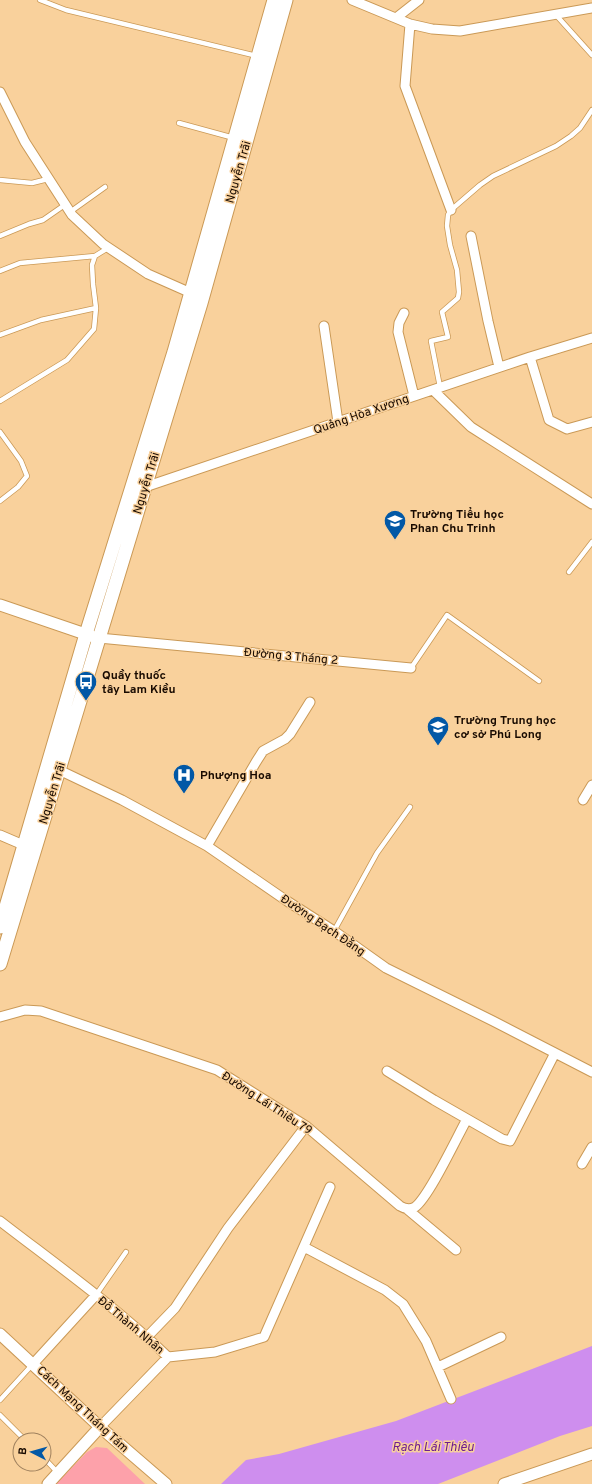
<svg xmlns="http://www.w3.org/2000/svg" width="592" height="1484" viewBox="0 0 592 1484" font-family="Overpass,sans-serif">
<style>
.green{fill:#fda1aa}
.water{fill:#ce8eee}
.lines{fill:none;stroke-linecap:round;stroke-linejoin:round}
.service-casing{stroke:#ca9956;stroke-width:6}
.minor-casing{stroke:#ca9956;stroke-width:11}
.tertiary-casing{stroke:#ca9956;stroke-width:13}
.secondary-casing{stroke:#ca9956;stroke-width:15}
.service{stroke:#fff;stroke-width:4.5}
.minor{stroke:#fff;stroke-width:9}
.tertiary{stroke:#fff;stroke-width:11}
.secondary{stroke:#fff;stroke-width:13}
.labels{text-anchor:middle;stroke-width:3;stroke-linejoin:round;paint-order:stroke}
.street-label{font-size:12px;fill:#180a00;stroke:#f9d19c}
.poi-label{font-size:12px;font-weight:bold;fill:#180a00;stroke:#f9d19c;text-anchor:start}
.water-label{font-size:13px;font-style:italic;fill:#6e1d90;stroke:#f9d19c}
</style>
<rect width="100%" height="100%" fill="#f9d19c"/>
<!-- green -->
<path class="green" d="M96 1447 107 1448 145 1484H56L87 1452Z"/>
<!-- water -->
<path class="water" d="M592 1346V1426L560 1436 438 1484H221L246 1460 279 1454 396 1421Z"/>
<g class="lines">
<!-- service casing -->
<g class="service-casing">
<path id="service" d="M40 0 66 10 257 56
M556 15 592 55
M179 123 234 138
M0 180 32 183 48 179
M70 212 105 187
M0 236 29 224 43 220 66 204
M0 271 20 263 95 256 108 248
M0 335 41 320 96 308
M440 387 431 341 448 337 442 312 458 298 459 292 457 270 450 245 447 226 448 215 451 210 480 185 493 176 556 146 571 136 580 128 592 110
M0 401 67 360 94 329 96 308 93 284 92 265 95 256
M0 432 21 461 27 476 18 487 0 501
M569 572 592 542
M411 668 447 615 539 681
M334 931 377 853 410 807
M96 1295 126 1252
M0 1400 32 1365
M0 1415 25 1440
M44 1458 58 1473"/>
</g>
<!-- minor casing -->
<g class="minor-casing">
<path id="minor" d="M352 0 410 24 432 29 460 31 592 8
M396 18 419 0
M410 24 405 86 451 210
M0 92 25 142 72 215 103 244 148 274 191 293
M471 236 488 321 499 367
M404 313 399 323 398 332 414 396
M324 326 338 422
M530 357 549 420 567 429 592 422
M433 390 471 427 592 504
M142 488 530 357 592 338
M99 638 411 668
M59 770 122 800 207 846 287 901 334 931 386 968 493 1021 592 1072
M583 800 592 785
M0 835 28 847
M207 846 256 762 263 751 285 739 290 734 310 702
M0 1017 25 1010 41 1011 217 1070 306 1126 400 1206C405 1209 410 1210 415 1207 429 1197 457 1137 467 1119
M387 1071 434 1100 502 1139 510 1141 555 1053
M582 1164 592 1147
M407 1209 456 1250
M0 1221C57 1265 116 1307 168 1357L215 1352 264 1337 330 1187
M304 1247 385 1290 403 1304 426 1341 451 1399
M147 1337 175 1308 228 1228 306 1126
M33 1364 96 1295
M438 1367 501 1337
M100 1427 168 1357"/>
</g>
<!-- tertiary casing -->
<g class="tertiary-casing">
<path id="tertiary" d="M0 605 94 637
M0 1334 100 1427 166 1484
M48 1484 100 1427
M504 1484 592 1454"/>
</g>
<!-- secondary casing -->
<g class="secondary-casing">
<path id="secondary" d="M0 927 86 634 174 352 274 0
M0 964 201 303 286 0"/>
</g>
<!-- service -->
<use href="#service" class="service"/>
<!-- minor -->
<use href="#minor" class="minor"/>
<!-- tertiary -->
<use href="#tertiary" class="tertiary"/>
<!-- secondary -->
<use href="#secondary" class="secondary"/>
</g>
<!-- icons -->
<defs>
<g id="school-pin" transform="scale(1.15)"><path d="M0 17L-7.5 6A9.5 9.5 0 1 1 7.5 6Z" fill="#0258a6" stroke="#f9d19c"/><path d="M0-5L7-2L0 1L-7-2ZM-4 1L0 2.5L4 1V4Q0 6-4 4Z" fill="#fff"/></g>
<g id="bus-pin" transform="scale(1.15)"><path d="M0 17L-7.5 6A9.5 9.5 0 1 1 7.5 6Z" fill="#0258a6" stroke="#f9d19c"/><path d="M-5-6H5V4H4V6H2V4H-2V6H-4V4H-5ZM-3.5-4V0h7V-4ZM-3.5 1.2v1.5H-2V1.2ZM2 1.2v1.5H3.5V1.2Z" fill="#fff"/></g>
<g id="hospital-pin" transform="scale(1.15)"><path d="M0 17L-7.5 6A9.5 9.5 0 1 1 7.5 6Z" fill="#0258a6" stroke="#f9d19c"/><path d="M-5-5h3v3.5h4V-5h3V5h-3V1.5h-4V5h-3Z" fill="#fff"/></g>
</defs>
<g fill-rule="evenodd">
<use href="#school-pin" x="395" y="521"/>
<use href="#bus-pin" x="86" y="682"/>
<use href="#school-pin" x="438" y="727"/>
<use href="#hospital-pin" x="184" y="775"/>
</g>
<g class="labels">
<!-- street labels -->
<g class="street-label">
<text transform="translate(238 172) rotate(-74)" y="4">Nguyễn Trãi</text>
<text transform="translate(361 414) rotate(-19)" y="4">Quảng Hòa Xương</text>
<text transform="translate(146 483) rotate(-73)" y="4">Nguyễn Trãi</text>
<text transform="translate(291 656) rotate(5)" y="4">Đường 3 Tháng 2</text>
<text transform="translate(52 793) rotate(-73)" y="4">Nguyễn Trãi</text>
<text transform="translate(323 925) rotate(34)" y="4">Đường Bạch Đằng</text>
<text transform="translate(267 1103) rotate(33)" y="4">Đường Lái Thiêu 79</text>
<text transform="translate(131 1325) rotate(40)" y="4">Đỗ Thành Nhân</text>
<text transform="translate(83 1409) rotate(43)" y="4">Cách Mạng Tháng Tám</text>
</g>
<!-- poi labels -->
<g class="poi-label">
<text x="410" y="518">Trường Tiểu học<tspan x="410" dy="14">Phan Chu Trinh</tspan></text>
<text x="102" y="679">Quầy thuốc<tspan x="102" dy="14">tây Lam Kiều</tspan></text>
<text x="454" y="724">Trường Trung học<tspan x="454" dy="14">cơ sở Phú Long</tspan></text>
<text x="200" y="779">Phượng Hoa</text>
</g>
<!-- water labels -->
<g class="water-label">
<text x="433" y="1451">Rạch Lái Thiêu</text>
</g>
</g>
<!-- north arrow -->
<g transform="translate(32 1452) rotate(276)"><circle r="19" fill="#f9d19c" stroke="#9f815e"/>
<path d="M0-3L7 15L0 10L-7 15Z" fill="#0258a6"/>
<text y="-6" font-size="11" font-weight="bold" text-anchor="middle" fill="#180a00">B</text>
</g>
</svg>
